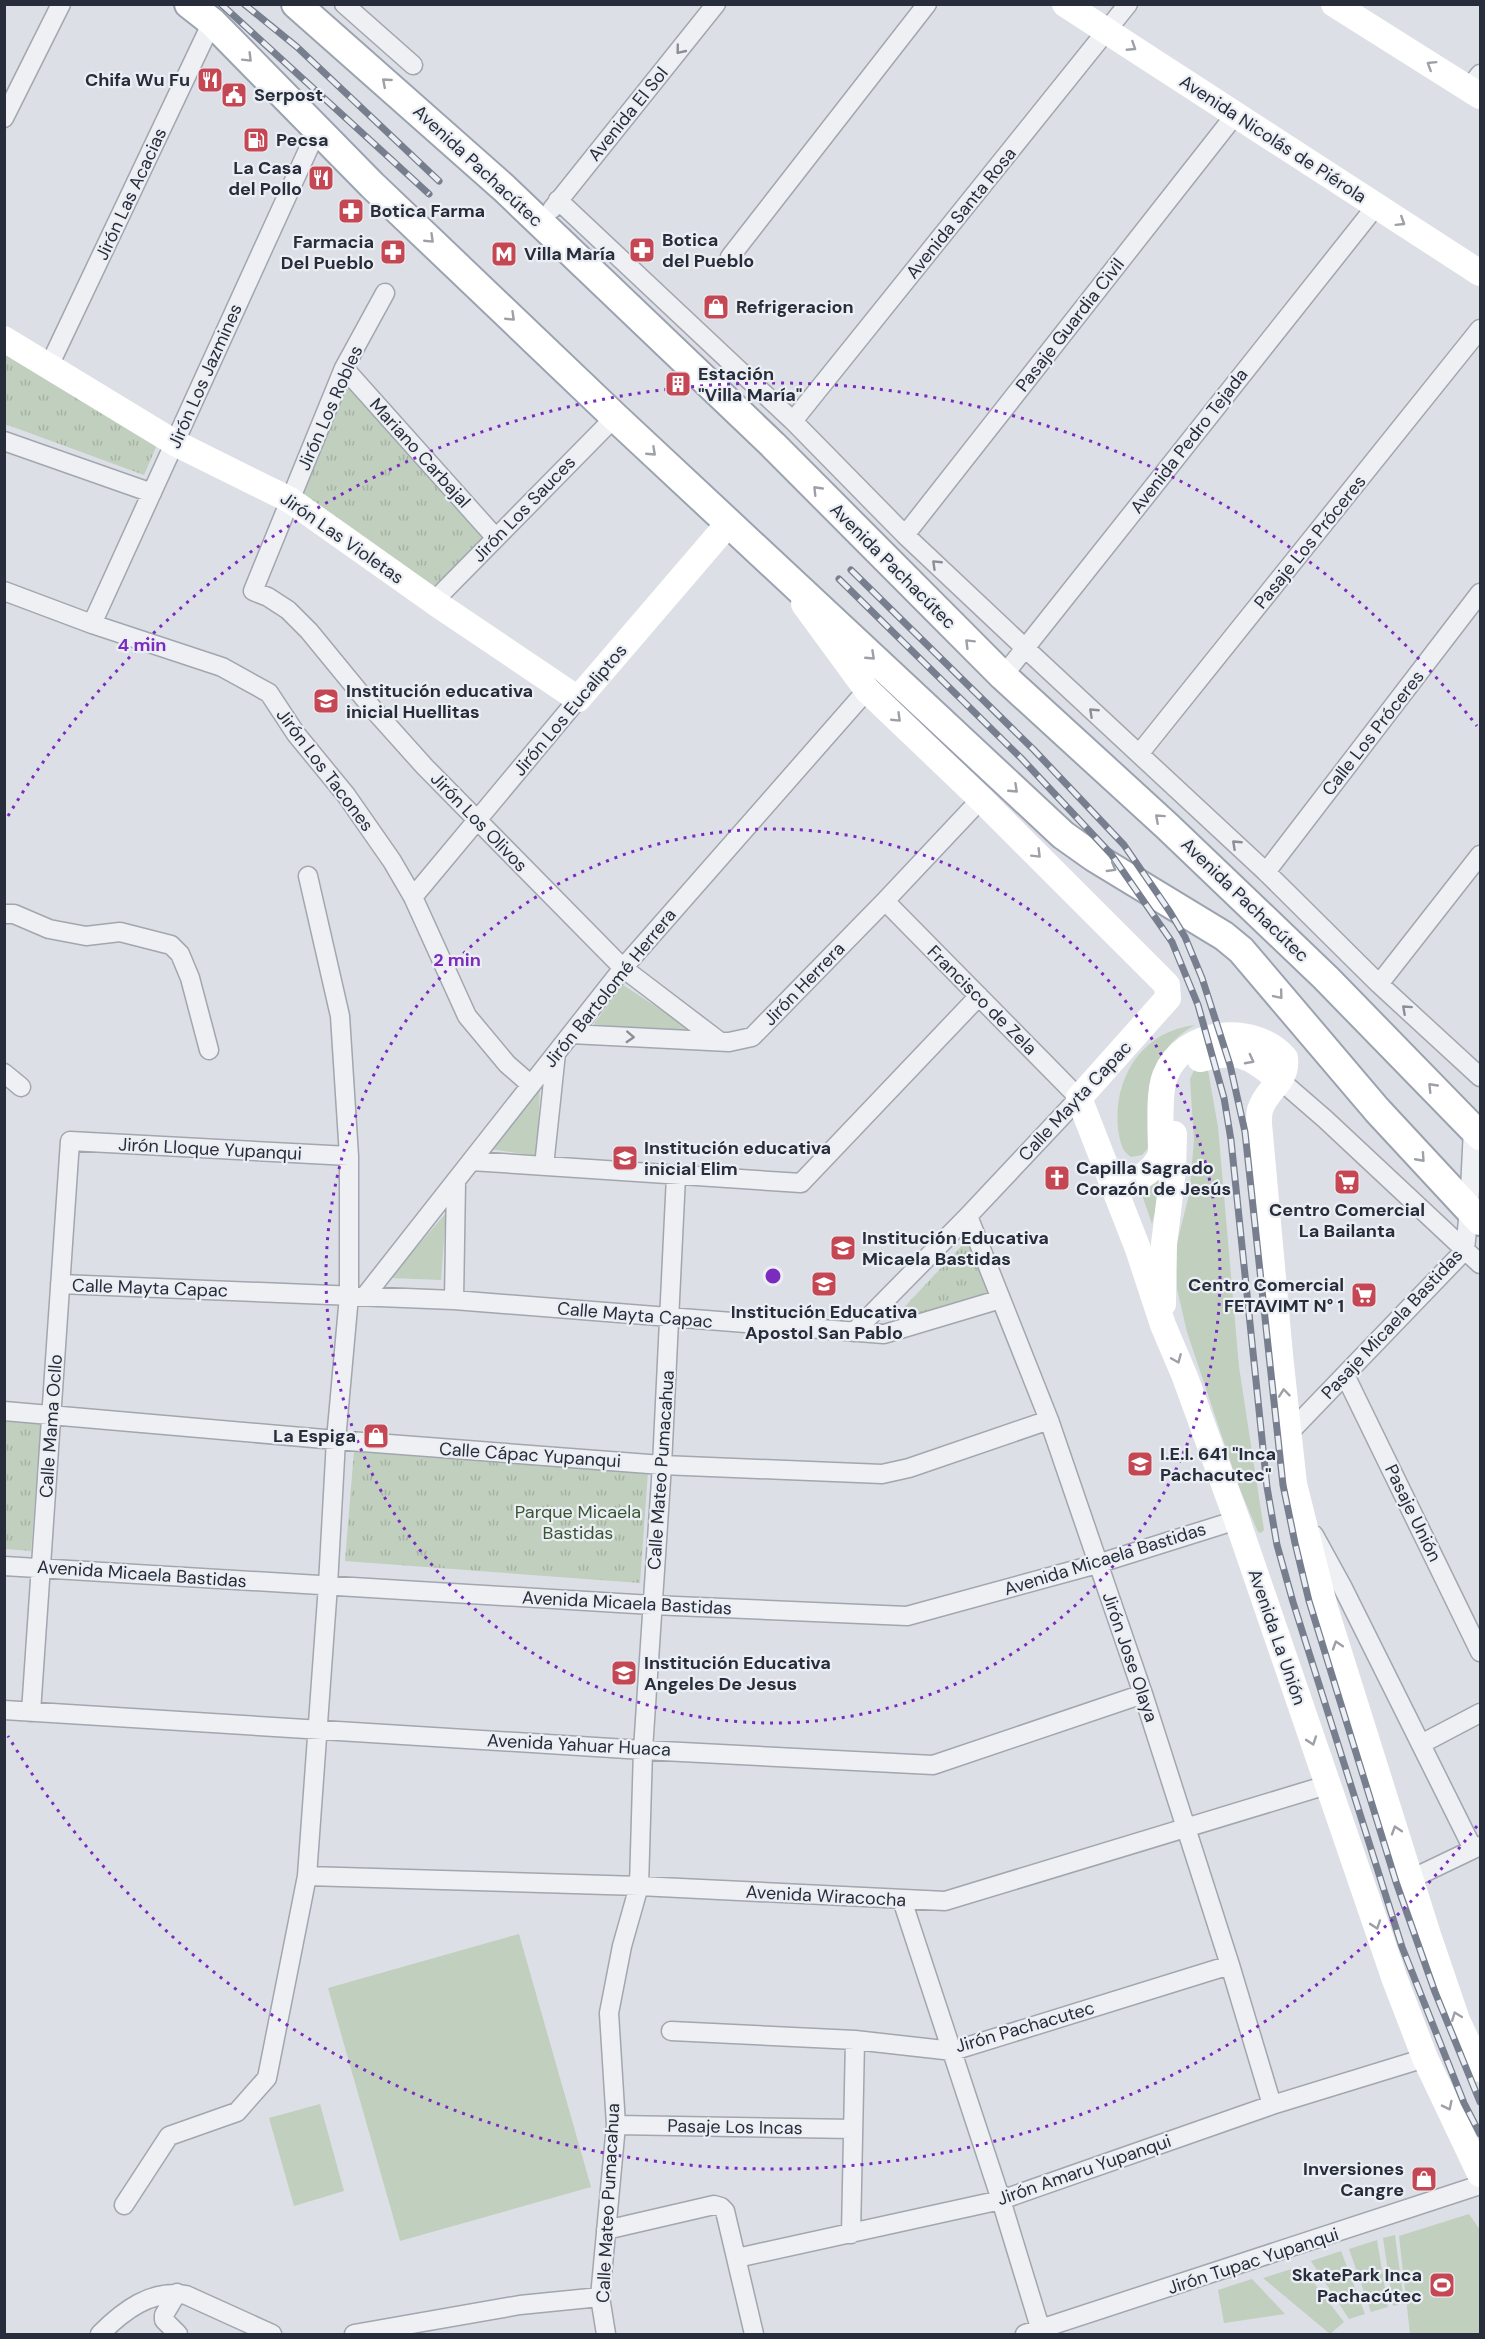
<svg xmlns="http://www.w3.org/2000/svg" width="1485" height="2339" viewBox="0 0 1485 2339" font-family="'DM Sans',sans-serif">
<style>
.green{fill:#c1cfbe}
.park{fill:url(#park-tufts)}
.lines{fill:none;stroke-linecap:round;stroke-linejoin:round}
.street-casing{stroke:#a2a6af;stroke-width:21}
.primary-casing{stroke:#9ca3b0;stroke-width:32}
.street{stroke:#eff0f4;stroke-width:18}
.secondary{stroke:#fff;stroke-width:26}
.primary{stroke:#fff;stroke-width:28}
.rail-casing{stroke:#777e8e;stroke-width:7}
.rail{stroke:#ebeef3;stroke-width:4.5;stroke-dasharray:14;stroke-linecap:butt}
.oneway{stroke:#9ea0a7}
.oneway2{stroke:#8b8e98}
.ring{fill:none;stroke:#7b2cbf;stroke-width:3;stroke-dasharray:3 6}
.labels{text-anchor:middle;stroke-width:4.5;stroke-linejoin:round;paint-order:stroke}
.poi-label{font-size:18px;font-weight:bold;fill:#272d3b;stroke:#ebeef3;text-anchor:start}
.street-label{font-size:18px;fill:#272d3b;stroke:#ebeef3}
.park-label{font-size:18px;fill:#395535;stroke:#ebeef3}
.centre{fill:#7b2cbf;stroke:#ebeef3;stroke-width:3}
.ring-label{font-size:18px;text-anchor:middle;font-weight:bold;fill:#7b2cbf;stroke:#ebeef3;stroke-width:4.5;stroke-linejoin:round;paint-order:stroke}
</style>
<defs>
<pattern id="park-tufts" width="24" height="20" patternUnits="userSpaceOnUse" patternTransform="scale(1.5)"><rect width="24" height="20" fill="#c1cfbe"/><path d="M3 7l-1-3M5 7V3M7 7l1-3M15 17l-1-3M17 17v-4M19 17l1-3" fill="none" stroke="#a6b2a4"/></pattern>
</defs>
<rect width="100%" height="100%" fill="#dcdfe5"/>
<!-- green -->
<path class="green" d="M623 985 695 1032 593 1025Z
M1195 1025C1144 1054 1153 1095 1150 1146L1142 1155 1131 1157C1121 1151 1120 1140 1118 1129 1113 1078 1142 1031 1195 1025Z
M1206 1059 1218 1127 1239 1367 1264 1530 1261 1533 1258 1532 1239 1487 1187 1332 1177 1289 1175 1251 1189 1195 1194 1141 1190 1079 1196 1066Z
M540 1085 537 1156 490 1149Z
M1165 1171 1152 1224 1139 1186Z
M446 1213 441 1280 390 1278Z
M519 1934 591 2187 400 2241 328 1988Z
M320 2104 344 2191 294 2206 269 2118Z
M1469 2214 1480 2230V2334H1410L1399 2236Z
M1395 2235 1404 2303 1393 2306 1383 2238Z
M1377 2240 1388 2307 1371 2312 1349 2249Z
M1341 2251 1365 2314 1349 2319 1311 2261Z
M1301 2266 1344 2322 1330 2334 1263 2278Z
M1252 2279 1285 2314 1224 2323 1218 2290Z"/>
<!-- park -->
<path class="park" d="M4 347 157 445 144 475 5 424Z
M347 381 486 538 433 590 302 494Z
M968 1239 994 1291 908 1319 899 1320 897 1315Z
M4 1421 41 1424 31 1551 5 1549Z
M354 1451 648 1472 640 1583 345 1561Z"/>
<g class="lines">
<!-- street casing -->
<g class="street-casing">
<path id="street" d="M344 4 413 65
M1468 89 1480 74
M4 118 61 4
M558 200 793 421 905 535 1025 648 1266 872 1379 984 1480 1077
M552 209 716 4
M730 257 927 4
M385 293 344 368 253 591 268 597 288 610 309 631 373 709 425 767 623 968 719 1041
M49 366 212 22
M344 368 496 538
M793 421 1128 4
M4 441 152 493
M905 535 1235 115
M4 591 92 624 222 667 269 693 296 734 346 795 392 861 413 897 467 1016 507 1064 531 1085
M433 602 615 417
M92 624 318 128
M1003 676 1376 206
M1139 754 1480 329
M1266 872 1480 593
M413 897 578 699
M4 914H14L49 929 86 936 120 932 171 945 180 954 190 978 209 1050
M1379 984 1480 855
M571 1034 729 1042 752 1037 885 901 981 799
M4 1073 21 1087
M1280 1080 1325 1119 1480 1264
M471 1161 801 1183 979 996
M544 1166 556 1053
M968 1216 1049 1420 1143 1694 1230 1965 1272 2105
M60 1284 454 1300 884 1334 1001 1299
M365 1296 623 968 867 690
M454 1300 456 1181
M854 1332 968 1216 1079 1098 885 901
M1345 1375 1480 1652
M4 1411 336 1440 662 1465 882 1474 909 1468 1049 1420
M1288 1434 1465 1250 1469 1210 1473 1129 1476 1125
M1314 1535 1342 1586 1473 1849
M4 1566 652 1605 907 1616 1097 1564 1237 1520
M4 1710 643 1750 933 1765 1143 1694
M31 1712 70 1141 349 1156
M1421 1744 1480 1713
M307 1876 639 1886 945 1901 1327 1785
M1411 1879 1480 1846
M902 1900 1001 2200 1042 2334
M671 2031 855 2040 953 2051 1230 1965
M616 2125 853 2129
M124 2205 169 2136 237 2112 267 2078 307 1876 328 1585 336 1440 349 1296V1156L340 1016 308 876
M606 2230 714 2205 721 2207 725 2211 754 2334
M851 2234 855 2040
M737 2258 1001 2200 1272 2105 1425 2058
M177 2293 164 2315V2320L178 2334
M100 2334C123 2311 151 2289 186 2295L272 2334
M354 2334 520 2305 600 2297
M606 2334 600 2297 616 2125 609 2013 622 1946 639 1886 643 1750 662 1465 676 1176
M1025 2334 1480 2185"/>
</g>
<!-- primary casing -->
<g class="primary-casing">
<path id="primary" d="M189 4 212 22 372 185 615 417 1063 835 1094 857 1224 936 1241 950 1377 1110 1480 1221
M296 4 504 188 773 445 1003 676 1167 826 1326 978 1480 1136"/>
</g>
<!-- street -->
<use href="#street" class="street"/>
<!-- secondary -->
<path class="secondary" d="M1065 4 1480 273
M1334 4 1480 96
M4 339 175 443 290 500 437 604 578 699 728 524
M804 604 867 690 981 799 1167 985 1168 998 1079 1098 1138 1249 1163 1325 1185 1377 1237 1520 1395 1980 1425 2058 1480 2174
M1200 1059C1242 1049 1247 1055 1280 1080
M1113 1187C1133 1181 1152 1176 1161 1154 1161 1133 1158 1093 1165 1076 1183 1029 1254 1022 1285 1058 1288 1082 1266 1089 1260 1110 1259 1114 1259 1120 1259 1124L1280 1355 1294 1484 1325 1608 1428 1935 1457 2020 1480 2069
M1163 1304 1164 1244 1173 1171 1174 1134"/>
<!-- primary -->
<use href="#primary" class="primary"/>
<!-- rail casing -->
<g class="rail-casing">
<path id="rail" d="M221 4 429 194
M244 4 297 47 439 181
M851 570 1034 750 1124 845 1170 912 1185 937 1202 978 1230 1065 1245 1132 1283 1485 1295 1543 1309 1601 1396 1882 1435 1992 1480 2102
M839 579 1022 759 1111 854 1172 942 1198 1005 1224 1098 1231 1140 1267 1487 1277 1545 1293 1602 1402 1947 1464 2103 1480 2134"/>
</g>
<!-- rail -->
<use href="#rail" class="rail"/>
</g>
<!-- one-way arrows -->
<defs><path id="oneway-chevron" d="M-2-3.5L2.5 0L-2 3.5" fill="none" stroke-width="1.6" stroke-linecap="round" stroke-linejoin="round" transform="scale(1.5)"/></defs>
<g class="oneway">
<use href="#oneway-chevron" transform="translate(1132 47) rotate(33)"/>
<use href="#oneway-chevron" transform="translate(248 58) rotate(45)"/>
<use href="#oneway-chevron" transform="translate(1431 65) rotate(-148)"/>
<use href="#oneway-chevron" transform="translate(386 82) rotate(-139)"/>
<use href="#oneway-chevron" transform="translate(1401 222) rotate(32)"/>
<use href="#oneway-chevron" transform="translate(430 239) rotate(44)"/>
<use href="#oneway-chevron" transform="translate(511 317) rotate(44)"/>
<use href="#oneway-chevron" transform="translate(652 452) rotate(43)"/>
<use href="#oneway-chevron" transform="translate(817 490) rotate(-134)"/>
<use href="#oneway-chevron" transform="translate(969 643) rotate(-135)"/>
<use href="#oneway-chevron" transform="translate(871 656) rotate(43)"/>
<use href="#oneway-chevron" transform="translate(897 718) rotate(44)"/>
<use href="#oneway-chevron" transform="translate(1014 789) rotate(43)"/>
<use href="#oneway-chevron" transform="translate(1159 818) rotate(-138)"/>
<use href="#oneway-chevron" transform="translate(1037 854) rotate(45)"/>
<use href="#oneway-chevron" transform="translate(1112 868) rotate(31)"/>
<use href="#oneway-chevron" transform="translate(1279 995) rotate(50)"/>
<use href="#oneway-chevron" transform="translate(1250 1060) rotate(28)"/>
<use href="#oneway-chevron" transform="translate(1432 1087) rotate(-134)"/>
<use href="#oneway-chevron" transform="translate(1421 1158) rotate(48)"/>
<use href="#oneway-chevron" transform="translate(1177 1359) rotate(67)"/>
<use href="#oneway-chevron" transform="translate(1284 1393) rotate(-96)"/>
<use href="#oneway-chevron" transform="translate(1337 1645) rotate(-108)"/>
<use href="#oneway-chevron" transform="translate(1312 1741) rotate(71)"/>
<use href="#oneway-chevron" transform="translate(1396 1830) rotate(-108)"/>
<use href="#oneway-chevron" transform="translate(1376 1925) rotate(71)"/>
<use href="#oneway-chevron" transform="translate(1456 2016) rotate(-111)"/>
<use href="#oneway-chevron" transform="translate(1448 2106) rotate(64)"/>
</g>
<g class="oneway2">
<use href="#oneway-chevron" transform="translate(680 50) rotate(129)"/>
<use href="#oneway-chevron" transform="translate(936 564) rotate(-136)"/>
<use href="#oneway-chevron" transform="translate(1093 712) rotate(-137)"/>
<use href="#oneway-chevron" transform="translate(1236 844) rotate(-137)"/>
<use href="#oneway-chevron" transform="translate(1406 1009) rotate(-138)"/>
<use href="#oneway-chevron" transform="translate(630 1037) rotate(3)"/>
</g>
<!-- distance rings -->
<g class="ring">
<circle cx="773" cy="1276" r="447"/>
<path d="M1477 1826A893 893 0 0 1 8 1736M8 816A893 893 0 0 1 1477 726"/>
</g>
<!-- icons -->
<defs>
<g id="restaurant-square" transform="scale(1.35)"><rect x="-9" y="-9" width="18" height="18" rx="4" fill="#c54753" stroke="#ebeef3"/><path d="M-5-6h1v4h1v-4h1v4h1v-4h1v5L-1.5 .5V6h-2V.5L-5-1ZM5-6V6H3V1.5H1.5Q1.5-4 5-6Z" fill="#fff"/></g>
<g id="civic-square" transform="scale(1.35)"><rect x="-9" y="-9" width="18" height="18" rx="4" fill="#c54753" stroke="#ebeef3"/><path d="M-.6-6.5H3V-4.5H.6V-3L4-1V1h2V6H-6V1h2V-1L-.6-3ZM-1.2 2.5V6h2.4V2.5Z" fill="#fff"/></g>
<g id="fuel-square" transform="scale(1.35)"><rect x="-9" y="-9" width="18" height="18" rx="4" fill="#c54753" stroke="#ebeef3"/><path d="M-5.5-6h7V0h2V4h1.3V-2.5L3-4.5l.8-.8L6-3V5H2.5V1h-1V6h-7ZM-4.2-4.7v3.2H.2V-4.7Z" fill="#fff"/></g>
<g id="pharmacy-square" transform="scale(1.35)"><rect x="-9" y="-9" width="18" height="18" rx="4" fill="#c54753" stroke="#ebeef3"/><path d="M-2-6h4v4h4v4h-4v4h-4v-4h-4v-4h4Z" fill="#fff"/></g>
<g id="metro-square" transform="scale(1.35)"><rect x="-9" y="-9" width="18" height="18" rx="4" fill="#c54753" stroke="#ebeef3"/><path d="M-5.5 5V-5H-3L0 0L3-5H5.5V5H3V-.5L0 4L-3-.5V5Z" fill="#fff"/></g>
<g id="shop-square" transform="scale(1.35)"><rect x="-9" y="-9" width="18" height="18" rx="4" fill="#c54753" stroke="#ebeef3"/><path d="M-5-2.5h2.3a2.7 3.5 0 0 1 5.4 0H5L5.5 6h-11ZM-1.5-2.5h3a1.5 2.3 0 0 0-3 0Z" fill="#fff"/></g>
<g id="building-square" transform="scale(1.35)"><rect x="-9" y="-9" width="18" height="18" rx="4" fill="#c54753" stroke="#ebeef3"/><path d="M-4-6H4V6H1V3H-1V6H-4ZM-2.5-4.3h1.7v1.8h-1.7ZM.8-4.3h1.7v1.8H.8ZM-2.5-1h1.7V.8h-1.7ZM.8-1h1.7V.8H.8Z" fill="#fff"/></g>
<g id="school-square" transform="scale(1.35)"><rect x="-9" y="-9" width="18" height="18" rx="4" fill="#c54753" stroke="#ebeef3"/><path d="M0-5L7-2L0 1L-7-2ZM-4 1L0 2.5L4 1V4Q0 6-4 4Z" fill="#fff"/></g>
<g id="church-square" transform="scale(1.35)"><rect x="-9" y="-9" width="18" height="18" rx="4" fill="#c54753" stroke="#ebeef3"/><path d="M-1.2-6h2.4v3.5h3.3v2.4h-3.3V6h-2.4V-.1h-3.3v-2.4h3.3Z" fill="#fff"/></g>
<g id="supermarket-square" transform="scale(1.35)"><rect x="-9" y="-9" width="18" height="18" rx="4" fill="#c54753" stroke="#ebeef3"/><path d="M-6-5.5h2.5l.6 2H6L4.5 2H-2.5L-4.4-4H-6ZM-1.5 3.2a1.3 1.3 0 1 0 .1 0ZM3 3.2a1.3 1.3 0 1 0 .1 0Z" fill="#fff"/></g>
<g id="stadium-square" transform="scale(1.35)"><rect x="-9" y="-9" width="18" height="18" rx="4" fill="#c54753" stroke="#ebeef3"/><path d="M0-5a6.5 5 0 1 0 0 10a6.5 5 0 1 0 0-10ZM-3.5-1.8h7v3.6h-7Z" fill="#fff"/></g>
</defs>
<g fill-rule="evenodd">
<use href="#restaurant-square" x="210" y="80"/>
<use href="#civic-square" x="234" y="95"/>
<use href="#fuel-square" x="256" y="140"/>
<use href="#restaurant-square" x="321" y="178"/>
<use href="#pharmacy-square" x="351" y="211"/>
<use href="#pharmacy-square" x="642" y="250"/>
<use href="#pharmacy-square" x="393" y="252"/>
<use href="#metro-square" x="504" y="254"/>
<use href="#shop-square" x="716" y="307"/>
<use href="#building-square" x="678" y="384"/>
<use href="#school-square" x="326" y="701"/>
<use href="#school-square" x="625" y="1158"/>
<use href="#church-square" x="1057" y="1178"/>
<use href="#supermarket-square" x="1347" y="1182"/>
<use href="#school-square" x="843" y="1248"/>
<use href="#school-square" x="824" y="1284"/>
<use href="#supermarket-square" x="1364" y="1295"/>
<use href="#shop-square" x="376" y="1436"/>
<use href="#school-square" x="1140" y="1464"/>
<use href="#school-square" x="624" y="1673"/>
<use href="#shop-square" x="1424" y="2179"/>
<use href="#stadium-square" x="1442" y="2285"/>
</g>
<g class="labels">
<!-- poi labels -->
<g class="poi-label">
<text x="190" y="86" text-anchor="end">Chifa Wu Fu</text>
<text x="254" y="101">Serpost</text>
<text x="276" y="146">Pecsa</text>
<text x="302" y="174" text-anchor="end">La Casa<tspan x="302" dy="21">del Pollo</tspan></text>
<text x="370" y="217">Botica Farma</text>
<text x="662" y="246">Botica<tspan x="662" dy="21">del Pueblo</tspan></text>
<text x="374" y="248" text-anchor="end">Farmacia<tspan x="374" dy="21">Del Pueblo</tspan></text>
<text x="524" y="260">Villa María</text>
<text x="736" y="313">Refrigeracion</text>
<text x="698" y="380">Estación<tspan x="698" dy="21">"Villa María"</tspan></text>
<text x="346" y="697">Institución educativa<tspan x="346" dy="21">inicial Huellitas</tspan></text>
<text x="644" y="1154">Institución educativa<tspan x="644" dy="21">inicial Elim</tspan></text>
<text x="1076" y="1174">Capilla Sagrado<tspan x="1076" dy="21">Corazón de Jesús</tspan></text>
<text x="1347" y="1216" text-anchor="middle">Centro Comercial<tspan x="1347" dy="21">La Bailanta</tspan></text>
<text x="862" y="1244">Institución Educativa<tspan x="862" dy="21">Micaela Bastidas</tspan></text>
<text x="1344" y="1291" text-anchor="end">Centro Comercial<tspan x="1344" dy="21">FETAVIMT N° 1</tspan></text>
<text x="824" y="1318" text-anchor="middle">Institución Educativa<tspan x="824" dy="21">Apostol San Pablo</tspan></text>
<text x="356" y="1442" text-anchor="end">La Espiga</text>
<text x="1160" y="1460">I.E.I. 641 "Inca<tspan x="1160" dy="21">Pachacutec"</tspan></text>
<text x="644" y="1669">Institución Educativa<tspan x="644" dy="21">Angeles De Jesus</tspan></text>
<text x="1404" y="2175" text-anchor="end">Inversiones<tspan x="1404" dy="21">Cangre</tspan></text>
<text x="1422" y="2281" text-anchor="end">SkatePark Inca<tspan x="1422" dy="21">Pachacútec</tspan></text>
</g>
<!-- street labels -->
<g class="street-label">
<text transform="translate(628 114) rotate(-51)" y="6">Avenida El Sol</text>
<text transform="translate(1273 139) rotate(33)" y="6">Avenida Nicolás de Piérola</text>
<text transform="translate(478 166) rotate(43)" y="6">Avenida Pachacútec</text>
<text transform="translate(131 194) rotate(-65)" y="6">Jirón Las Acacias</text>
<text transform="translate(961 213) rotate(-51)" y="6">Avenida Santa Rosa</text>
<text transform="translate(1070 325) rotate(-52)" y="6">Pasaje Guardia Civil</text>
<text transform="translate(205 376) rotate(-66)" y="6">Jirón Los Jazmines</text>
<text transform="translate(330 408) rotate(-66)" y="6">Jirón Los Robles</text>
<text transform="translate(1189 441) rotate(-52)" y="6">Avenida Pedro Tejada</text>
<text transform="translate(420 453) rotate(48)" y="6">Mariano Carbajal</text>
<text transform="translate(524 509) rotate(-46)" y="6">Jirón Los Sauces</text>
<text transform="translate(342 538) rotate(35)" y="6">Jirón Las Violetas</text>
<text transform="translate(1310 542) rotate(-51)" y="6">Pasaje Los Próceres</text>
<text transform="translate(893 566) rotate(45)" y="6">Avenida Pachacútec</text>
<text transform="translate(570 710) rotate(-50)" y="6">Jirón Los Eucaliptos</text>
<text transform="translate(1373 733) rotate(-52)" y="6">Calle Los Próceres</text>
<text transform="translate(325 770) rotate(53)" y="6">Jirón Los Tacones</text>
<text transform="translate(479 822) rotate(46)" y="6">Jirón Los Olivos</text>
<text transform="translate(1245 900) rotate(44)" y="6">Avenida Pachacútec</text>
<text transform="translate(804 984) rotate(-46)" y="6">Jirón Herrera</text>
<text transform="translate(610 988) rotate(-51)" y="6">Jirón Bartolomé Herrera</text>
<text transform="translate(982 1000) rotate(45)" y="6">Francisco de Zela</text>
<text transform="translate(1075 1101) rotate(-47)" y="6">Calle Mayta Capac</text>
<text transform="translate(210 1149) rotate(3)" y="6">Jirón Lloque Yupanqui</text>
<text transform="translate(150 1288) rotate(2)" y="6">Calle Mayta Capac</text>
<text transform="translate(635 1315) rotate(5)" y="6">Calle Mayta Capac</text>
<text transform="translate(1392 1324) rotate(-47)" y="6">Pasaje Micaela Bastidas</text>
<text transform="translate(51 1426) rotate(-86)" y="6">Calle Mama Ocllo</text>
<text transform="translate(530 1455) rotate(4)" y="6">Calle Cápac Yupanqui</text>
<text transform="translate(661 1470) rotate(-86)" y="6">Calle Mateo Pumacahua</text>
<text transform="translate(1413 1513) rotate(64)" y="6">Pasaje Unión</text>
<text transform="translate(1105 1559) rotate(-17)" y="6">Avenida Micaela Bastidas</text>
<text transform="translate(142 1574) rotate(4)" y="6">Avenida Micaela Bastidas</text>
<text transform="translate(627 1603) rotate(3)" y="6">Avenida Micaela Bastidas</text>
<text transform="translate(1277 1637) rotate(71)" y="6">Avenida La Unión</text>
<text transform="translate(1130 1657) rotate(71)" y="6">Jirón Jose Olaya</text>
<text transform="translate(579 1745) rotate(3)" y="6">Avenida Yahuar Huaca</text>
<text transform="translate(826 1896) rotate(3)" y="6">Avenida Wiracocha</text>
<text transform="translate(1025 2027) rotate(-16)" y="6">Jirón Pachacutec</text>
<text transform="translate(735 2127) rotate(1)" y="6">Pasaje Los Incas</text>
<text transform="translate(1084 2170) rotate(-19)" y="6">Jirón Amaru Yupanqui</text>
<text transform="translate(608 2203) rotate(-87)" y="6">Calle Mateo Pumacahua</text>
<text transform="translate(1253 2261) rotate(-18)" y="6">Jirón Tupac Yupanqui</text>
</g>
<!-- park labels -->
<g class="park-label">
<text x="578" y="1518">Parque Micaela<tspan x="578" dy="21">Bastidas</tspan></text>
</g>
</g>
<circle cx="773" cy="1276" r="9" class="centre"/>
<g class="ring-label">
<text x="142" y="651">4 min</text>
<text x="457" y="966">2 min</text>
</g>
<!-- border -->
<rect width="1485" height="2339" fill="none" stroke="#272d3b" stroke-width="12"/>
</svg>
